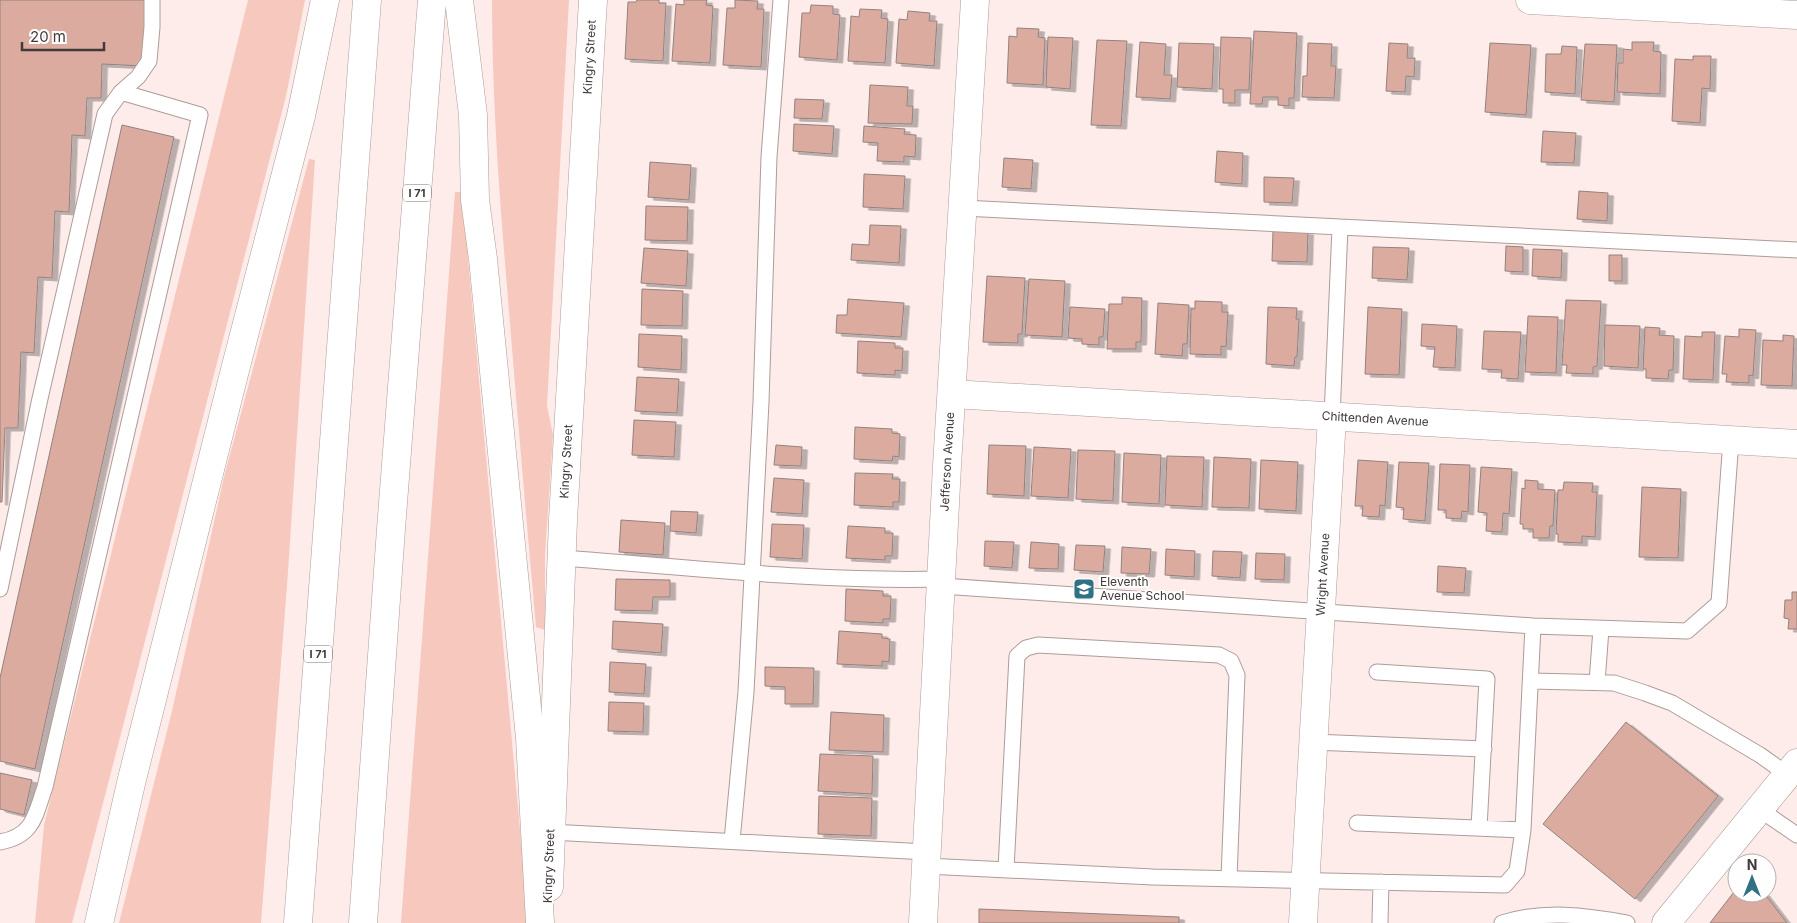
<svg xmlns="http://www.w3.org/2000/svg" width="1797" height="923" viewBox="0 0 1797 923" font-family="Inter,sans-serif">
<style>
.green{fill:#f7c8be}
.building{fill:#dcaba0;stroke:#91827f;filter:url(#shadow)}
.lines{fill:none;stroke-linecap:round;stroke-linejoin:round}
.lane-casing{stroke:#ac9d9a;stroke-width:17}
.street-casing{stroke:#ac9d9a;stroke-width:29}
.primary-casing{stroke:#ac9d9a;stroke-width:29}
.highway-casing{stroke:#ac9d9a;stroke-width:29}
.lane{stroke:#fff;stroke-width:15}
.street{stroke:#fff;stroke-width:28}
.primary{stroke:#fff;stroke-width:28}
.highway{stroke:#fff;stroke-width:28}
.labels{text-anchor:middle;stroke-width:4;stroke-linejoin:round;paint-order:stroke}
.shield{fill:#fefefe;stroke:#7a7574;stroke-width:1}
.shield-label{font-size:11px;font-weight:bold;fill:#413a39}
.street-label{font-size:12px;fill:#413a39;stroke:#fefefe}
.poi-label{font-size:12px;fill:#413a39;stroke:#fefefe;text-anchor:start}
</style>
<defs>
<filter id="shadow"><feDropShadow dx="5.5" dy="3" stdDeviation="0" flood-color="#0004"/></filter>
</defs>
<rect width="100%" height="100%" fill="#fdece9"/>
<!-- green -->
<path class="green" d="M248 0H305L286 96 72 923H35L44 825Z
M492 0H569L547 406 553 435 545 555V630L536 627C526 514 516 401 507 287 499 192 492 96 492 0Z
M309 159 315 160 288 572 261 923H119L172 711 224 477Z
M455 192H464L468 259 526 895V923H401Z"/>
<!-- building -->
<path class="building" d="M0 0H146L143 66 102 64 101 98H87L85 136 72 135 69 212 55 211 52 278 38 277 34 353 21 352 18 428H5L2 502H0Z
M637 0H659V3H666L663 61 625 59 628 2H636Z
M684 0H707L706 5 713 6 710 63 672 61 676 4 684 5Z
M735 0 758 1 757 9H764L761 67 723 65 727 8H735Z
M811 5 833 6V14L840 15 837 60 799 57 802 13H810Z
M860 9 882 10 881 18 888 19 885 63 848 61 851 16 859 17Z
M908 11 930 13 929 21H937L934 66 896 63 899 19 907 20Z
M1017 28 1039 29 1038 37 1045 38 1043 85 1007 83 1009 36 1017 37Z
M1254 31 1297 33 1294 98H1289V106L1278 105V97H1263L1262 104H1250Z
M1048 37 1073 38 1070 89 1046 87Z
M1221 37 1251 38 1249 90H1235V103H1223V89H1219Z
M1097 40 1127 41 1121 126 1091 125Z
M1140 42 1166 44 1164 75H1172L1170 99 1136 97Z
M1632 42H1654L1653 51 1661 52 1660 94 1617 92 1618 63H1623V49L1632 50Z
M1179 43 1214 44 1212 89 1177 87Z
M1308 43 1332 44 1331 66H1336L1334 98 1302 97 1303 76H1307Z
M1389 43 1408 44 1407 58H1415L1414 77 1406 76 1405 92 1386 91Z
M1490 43 1531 45 1526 115 1485 112Z
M1585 44 1617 45 1614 102 1581 100Z
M1562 46 1577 47 1575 94 1545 92 1546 54H1561Z
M1693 56H1711L1710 89 1702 88 1700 123 1672 121 1675 59 1693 60Z
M870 85 908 87 907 106H913L912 124 868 123Z
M795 99 824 100 822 119 794 118Z
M794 124 834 126 832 154 793 151Z
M122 125 174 137 35 769 0 761V678Z
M864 126 905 129 904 134 916 135 915 157 904 156V162L877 161 878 143 863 142Z
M1543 131 1576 133 1574 163 1541 162Z
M1217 151 1243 153 1242 184 1215 182Z
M1004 158 1033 160 1031 189 1002 187Z
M650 162 691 165 689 200 648 197Z
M864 174 905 176 903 209 863 207Z
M1264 177 1294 178 1292 203 1264 202Z
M1579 191 1608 193 1607 221 1577 219Z
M646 206 688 207 687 241 645 240Z
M870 225 901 226 899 263 851 260 852 244 869 245Z
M1273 231 1308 232 1307 262 1272 261Z
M1506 246 1523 247V272L1505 271Z
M1373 247 1409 248 1407 280 1372 278Z
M644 248 688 251 686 286 641 283Z
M1533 249 1562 250 1561 278 1532 276Z
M1609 255H1622V281H1609Z
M987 276 1025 278 1022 334H1018V343L983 342Z
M1029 279 1065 281 1062 337 1025 335Z
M642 289 683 291 682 326 641 325Z
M1122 297 1142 298 1141 342H1136V349H1107L1109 304H1122Z
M848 299 904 303 901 337 836 333 837 315H847Z
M1566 300 1601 301 1597 366 1593 367V374L1566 373 1567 365H1562Z
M1195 301 1222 302V312H1228L1226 347 1221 346V355L1190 354 1191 309H1195Z
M1158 303 1189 305 1187 344H1183L1182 356 1155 354Z
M1070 307 1105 309 1103 337H1099V345L1082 344V339L1068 338Z
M1268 307 1297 308 1296 319H1299L1297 357H1295L1294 366 1266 364Z
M1368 307 1402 309 1399 375 1365 374Z
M1528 316 1558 317 1556 373 1525 372Z
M1422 324 1457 326 1455 368 1433 367 1435 347 1421 346Z
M1605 325 1640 326 1638 368 1604 366Z
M1645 327 1660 328 1659 335 1674 336 1673 370H1669L1668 379 1646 378V369H1643Z
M1739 329 1756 330 1753 376 1749 375V383L1726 382 1727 374H1722L1725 336 1739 337Z
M1484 331 1521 332 1518 379 1501 378 1502 370 1482 369Z
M1702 332H1715L1713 380 1683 379 1685 336 1702 337Z
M639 334 682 336 681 370 638 367Z
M1783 335 1794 336 1792 386 1761 385 1763 340 1783 341Z
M858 341 895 343V348H903L902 371 895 370V375L857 373Z
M637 377 679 379 677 413 635 411Z
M634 420 676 422 674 457 632 455Z
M855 427 892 429V433L900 434 899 457 893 456 892 461 854 459Z
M776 445 802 447 801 466 774 465Z
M989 445 1026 446 1024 496 987 494Z
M1034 447 1071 449 1068 498 1031 496Z
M1078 450 1115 451 1113 501 1076 499Z
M1124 453 1161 455 1159 504 1122 502Z
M1167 456 1204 457 1202 507 1165 505Z
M1214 457 1251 459 1249 508 1212 507Z
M1261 460 1298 462 1296 511 1259 509Z
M1358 460 1388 462 1385 506 1380 505 1379 517 1362 516 1363 506H1355Z
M1399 462 1429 463 1425 521 1403 519 1404 508 1396 507Z
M1440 464 1470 465 1468 512 1462 511 1461 519 1446 518V510H1438Z
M1481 467 1512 469 1509 514 1503 513 1502 532 1486 531 1487 513 1478 512Z
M855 473 893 474 892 479H900L899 502H893V507L854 505Z
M774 478 804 480 802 514 771 512Z
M1525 480 1538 481V489L1555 490 1553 526H1550L1549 538H1533V529H1523V524H1520L1522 488 1525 489Z
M1564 482 1593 483 1592 492H1597L1595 537 1582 536V543L1558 542V534H1556L1558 490H1563Z
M1642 487 1681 489 1678 558 1639 557Z
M671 511 698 512 696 533 670 531Z
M621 520 665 523 663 555 619 552Z
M772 524 804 525 802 559 770 557Z
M848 526 885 528V533H893L892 556H885V560L846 558Z
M985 541 1014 542 1012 568 984 566Z
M1031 542 1059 544 1058 569 1029 568Z
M1076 545 1105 546 1103 572 1074 570Z
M1122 547 1151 549 1149 574 1121 573Z
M1166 549 1195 551 1194 577 1165 575Z
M1213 551 1242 552 1240 578 1212 576Z
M1256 553 1285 554 1284 580 1255 579Z
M1438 566 1466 568 1464 593 1437 592Z
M616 579 670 580V597H653L652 611 615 610Z
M846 589 883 591V596H891L890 619H883V623L845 621Z
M1792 592H1797V629H1788L1789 619 1784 618 1785 600H1792Z
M613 621 663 624 661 653 612 649Z
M839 631 882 634V638L890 639 889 662 882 661V666L837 664Z
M610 662 646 664 644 694 609 692Z
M765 667 814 668 813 704H785V687L765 686Z
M609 702 644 703 643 732 608 731Z
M831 712 884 715 883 752 829 750Z
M1626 722 1718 796 1635 899 1543 824Z
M820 754 873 756 872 794 818 791Z
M0 773 32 780 24 815 0 809Z
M819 796 872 798 871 836 818 834Z
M1737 888V893H1764L1787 923H1710Z
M979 909 1179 917V923H979Z"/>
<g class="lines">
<!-- lane casing -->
<g class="lane-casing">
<path id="lane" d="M963 208 1797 250
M1332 417 1340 227
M561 558C688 567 815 582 942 579
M942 586 1533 626 1687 631 1719 603 1731 440
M0 589 39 403 105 114 121 92 138 77 149 61 152 27V0
M1377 672 1487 679 1479 828
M1531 681 1614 683 1645 693 1672 703 1760 755 1788 775
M1597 682 1601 629
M1313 742 1484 749
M1759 809 1797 835
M1357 823 1523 830
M550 832 927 852
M732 841 746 692 761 402 769 157 781 0
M0 842C34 836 35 815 45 787L200 115 121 92
M926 866 1153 877 1505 885 1517 871 1523 830 1533 626
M1006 869 1017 656 1026 648 1038 645 1219 655 1231 661 1237 675 1229 878
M1380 923 1381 882
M1502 923C1543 910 1585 915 1627 923"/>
</g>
<!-- street casing -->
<g class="street-casing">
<g id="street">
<path d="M1530 0 1797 15"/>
<path id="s1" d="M952 394 1797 444"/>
<path id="s2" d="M549 887 563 520 593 0"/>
<path id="s3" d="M923 923 947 466 975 0"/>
<path id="s4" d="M1303 923 1332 417"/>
</g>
</g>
<!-- primary casing -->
<g class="primary-casing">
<path id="primary" d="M1666 923 1797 763"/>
</g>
<!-- highway casing -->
<g class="highway-casing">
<path id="highway" d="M459 0 473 115 475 200 483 259 530 738 540 923
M99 923 132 779 236 366 301 116 325 0
M298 923 367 0
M363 923 391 529 432 0"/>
</g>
<!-- lane -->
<use href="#lane" class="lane"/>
<!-- street -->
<use href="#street" class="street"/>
<!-- primary -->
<use href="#primary" class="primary"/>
<!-- highway -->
<use href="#highway" class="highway"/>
</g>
<!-- icons -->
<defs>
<g id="school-square" transform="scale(1.125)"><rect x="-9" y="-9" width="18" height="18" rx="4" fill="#307284" stroke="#fefefe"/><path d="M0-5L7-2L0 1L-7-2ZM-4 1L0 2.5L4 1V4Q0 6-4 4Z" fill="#fff"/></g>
</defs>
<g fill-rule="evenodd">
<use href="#school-square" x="1084" y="589"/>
</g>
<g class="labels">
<!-- shield labels -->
<g class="shield">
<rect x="403" y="184.5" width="28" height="17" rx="4"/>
<rect x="304" y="645.5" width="28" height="17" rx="4"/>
</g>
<g class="shield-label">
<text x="417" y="197">I 71</text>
<text x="318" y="658">I 71</text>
</g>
<!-- street labels -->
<g class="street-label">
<text dy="4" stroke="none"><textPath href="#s2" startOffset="831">Kingry Street</textPath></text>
<text dy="4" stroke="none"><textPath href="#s1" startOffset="424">Chittenden Avenue</textPath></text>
<text dy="4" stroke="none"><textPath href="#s2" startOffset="426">Kingry Street</textPath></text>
<text dy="4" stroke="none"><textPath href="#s3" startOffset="462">Jefferson Avenue</textPath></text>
<text dy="4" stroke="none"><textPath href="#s4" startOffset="349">Wright Avenue</textPath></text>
<text transform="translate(549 866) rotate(-88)" y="4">Kingry Street</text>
</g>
<!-- poi labels -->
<g class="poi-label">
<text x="1100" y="586">Eleventh<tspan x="1100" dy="14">Avenue School</tspan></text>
</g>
</g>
<!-- north arrow -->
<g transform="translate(1752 878)"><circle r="24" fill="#fefefe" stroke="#b2b0af"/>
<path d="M0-4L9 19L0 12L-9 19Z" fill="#307284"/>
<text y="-8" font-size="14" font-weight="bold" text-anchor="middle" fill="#413a39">N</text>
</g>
<!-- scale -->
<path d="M22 42v8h82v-8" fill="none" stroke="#413a39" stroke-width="2.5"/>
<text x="30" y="42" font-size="15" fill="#413a39" stroke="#fefefe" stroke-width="4" paint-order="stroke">20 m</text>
</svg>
